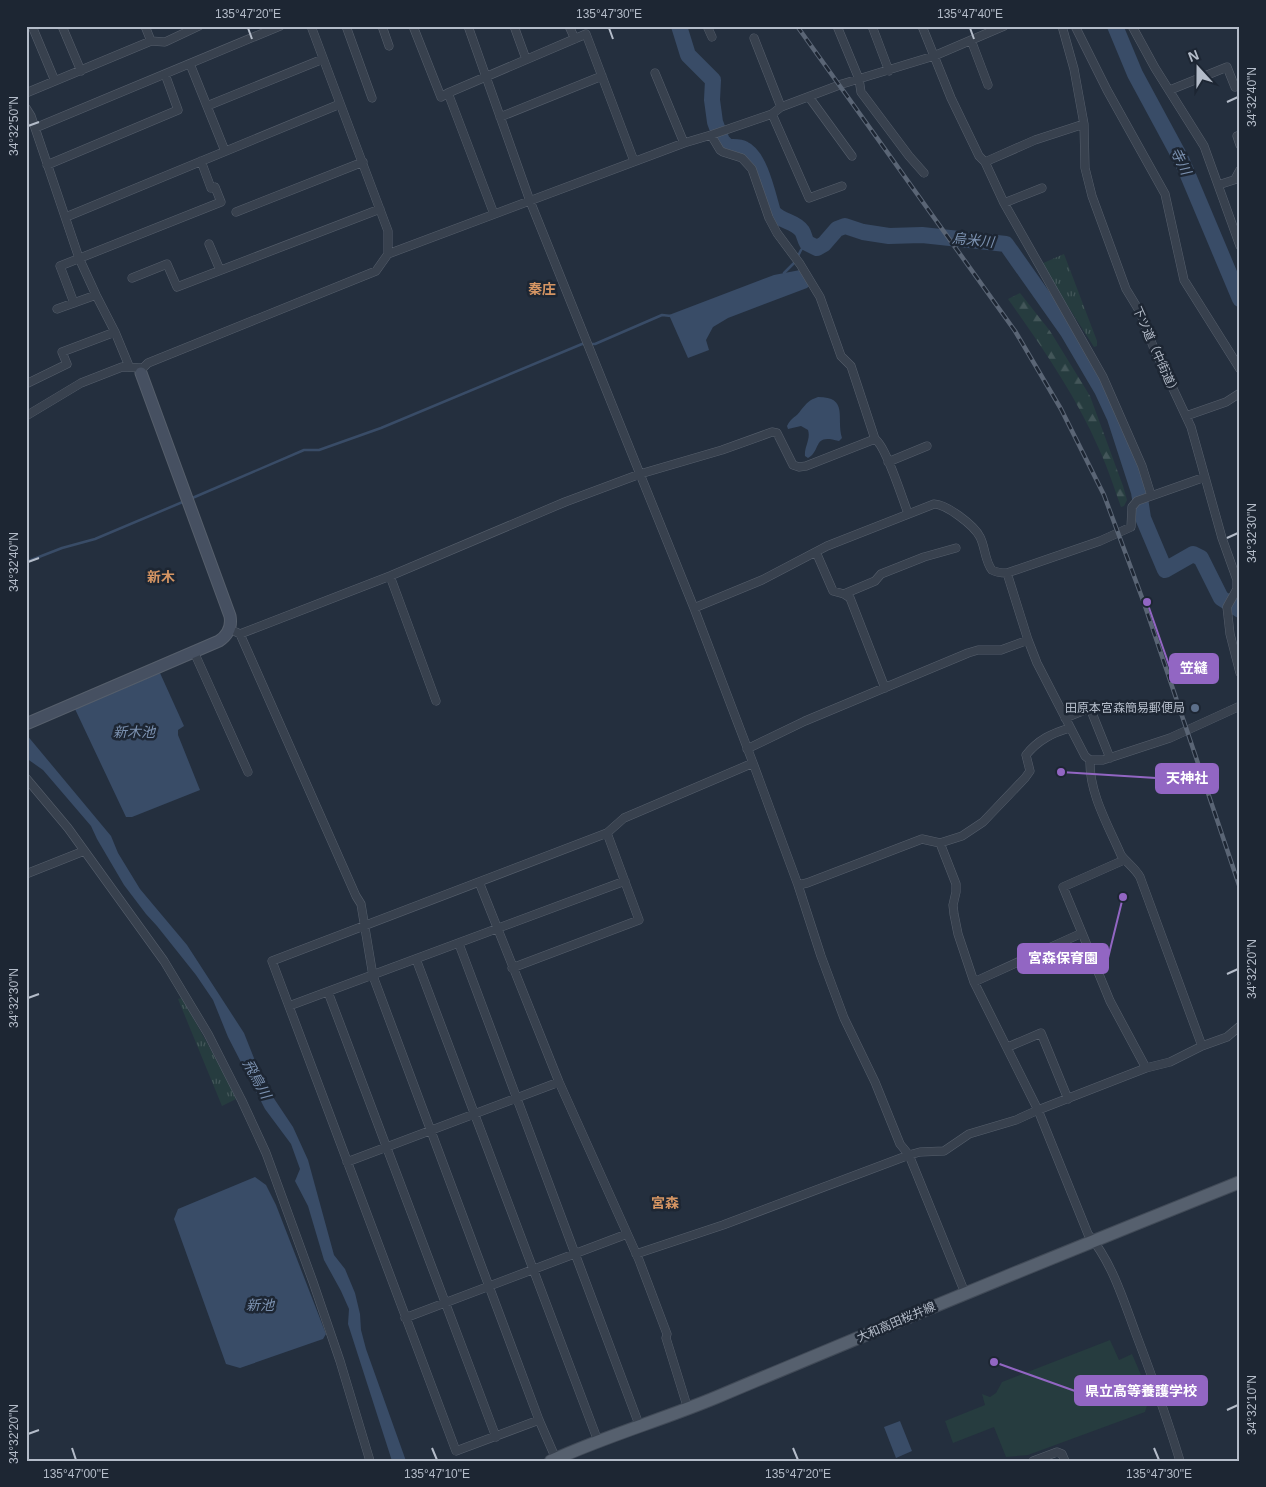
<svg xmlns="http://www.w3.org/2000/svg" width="1266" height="1487" viewBox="0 0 1266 1487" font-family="Helvetica,'Noto Sans JP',sans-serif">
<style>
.grass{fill:url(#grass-tufts)}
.forest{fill:url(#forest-firs)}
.garden{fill:#263c3f}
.water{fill:#394c67}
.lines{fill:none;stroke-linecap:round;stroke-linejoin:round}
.stream{stroke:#394c67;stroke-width:2.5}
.river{stroke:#394c67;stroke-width:16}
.street-casing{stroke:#565f6c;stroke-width:9}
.secondary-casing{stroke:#565f6c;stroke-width:13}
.primary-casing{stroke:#414a57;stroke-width:14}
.street{stroke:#38414e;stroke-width:8}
.secondary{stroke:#465061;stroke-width:11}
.primary{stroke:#56606e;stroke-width:12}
.rail-casing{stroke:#5a6575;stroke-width:4.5}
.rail{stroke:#1d2633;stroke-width:2.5;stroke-dasharray:8;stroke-linecap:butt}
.ticks{fill:none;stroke:#b4bcc9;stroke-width:2}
.service-dot{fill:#5c6f8a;stroke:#1d2633;stroke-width:2}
.labels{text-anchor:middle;stroke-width:5;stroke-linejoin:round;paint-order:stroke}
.street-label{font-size:12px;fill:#b4bcc9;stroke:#1d2633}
.poi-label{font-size:12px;fill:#b4bcc9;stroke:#1d2633;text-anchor:end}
.water-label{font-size:14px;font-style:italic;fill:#7c92b1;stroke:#1d2633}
.neighbourhood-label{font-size:14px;font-weight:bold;fill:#d59563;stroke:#1d2633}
.leader{fill:none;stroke:#9266c3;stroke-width:2}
.callout-dot{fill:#9266c3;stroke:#1d2633;stroke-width:2}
.callout{fill:#9266c3;stroke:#9266c3;stroke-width:2}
.callout-label{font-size:14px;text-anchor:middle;font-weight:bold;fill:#fff}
.neatline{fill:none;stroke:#b4bcc9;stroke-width:2}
.ticks-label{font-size:12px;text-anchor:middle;fill:#b4bcc9}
</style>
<defs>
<pattern id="grass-tufts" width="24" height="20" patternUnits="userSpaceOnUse" patternTransform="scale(1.25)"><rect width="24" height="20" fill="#263c3f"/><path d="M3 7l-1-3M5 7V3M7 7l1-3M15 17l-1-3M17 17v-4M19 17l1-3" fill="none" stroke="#435659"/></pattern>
<pattern id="forest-firs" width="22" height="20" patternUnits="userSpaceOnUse" patternTransform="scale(1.25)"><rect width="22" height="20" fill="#263c3f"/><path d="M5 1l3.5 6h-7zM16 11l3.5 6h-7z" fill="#435659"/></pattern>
</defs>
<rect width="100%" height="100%" fill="#242f3e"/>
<!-- grass -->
<path class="grass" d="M1064 254 1097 341V346L1094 347 1041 264Z
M182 998 221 1068 236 1099 222 1106 178 999Z"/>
<!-- forest -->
<path class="forest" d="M1020 293 1050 331 1090 396 1123 486 1127 500 1124 506 1121 507C1114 488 1108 468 1099 449 1076 396 1042 347 1008 299Z"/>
<!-- garden -->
<path class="garden" d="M1110 1340 1119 1360 1132 1354 1150 1396 1145 1412 1028 1455 1006 1457 994 1427 953 1443 945 1421 985 1405 982 1394 990 1397 996 1393 1002 1382Z"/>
<!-- water -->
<path class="water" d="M800 270 810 285 807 288 728 318 713 327 706 340 709 350 688 358 669 315 774 275Z
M818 397C849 397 836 418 842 438L839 441C812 433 822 450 808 458L805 456C804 447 811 439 808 430L801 426 788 429 787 426C792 416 796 418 801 410 807 403 809 400 818 397Z
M160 673 184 726 178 730V735L200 790 132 817H126L75 709Z
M26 734 111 836 118 853 140 889 187 945 244 1033 261 1076 269 1091 293 1127 308 1160 334 1255 345 1269 355 1293 360 1314 361 1330 366 1349 406 1461H392L348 1324 349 1309 341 1291 324 1260 308 1206 295 1181 300 1169 291 1144 265 1109 228 1037 213 1000 196 975 157 926 146 914 124 885 97 839 91 826 43 770 26 758Z
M255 1177 266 1185 276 1205 326 1334 323 1339 240 1368 226 1364 174 1219 178 1209Z
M900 1421 912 1451 896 1458 884 1427Z"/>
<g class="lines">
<!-- stream -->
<path class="stream" d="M784 273 795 262 801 250 807 243
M190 499 304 450H319L381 428 582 344H595L662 315 671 316
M26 562 62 548 95 539 185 501"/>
<!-- river -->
<path class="river" d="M679 26 688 55 713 80 712 100 715 122 722 141 728 147C733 147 739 146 744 149 760 156 768 196 773 212 781 222 795 221 802 231 804 234 805 240 807 243L817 248 824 244 837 229 845 226 863 232 889 236 922 235 1006 244 1068 332 1102 390 1115 418 1139 492 1143 518 1165 570 1193 554 1201 558 1221 598 1240 610
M1115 26 1135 74 1182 161 1240 299"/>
<!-- street casing -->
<g class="street-casing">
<path id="street" d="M32 26 55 81
M62 26 81 71
M145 26 151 41
M311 26 388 231V254
M346 26 372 98
M382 26 389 46
M413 26 441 97 448 93
M468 26 530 201 694 608 753 763 798 885 821 956 844 1018 875 1082 900 1144 909 1155 965 1293
M514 26 526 59
M569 26 575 39
M707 26 712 37
M837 26 859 79 861 92 909 156 924 173
M872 26 889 71
M922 26 951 98 979 156 985 162 1004 203 1103 377 1142 466 1151 495
M1062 26 1074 69 1084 124 1085 168 1092 196 1126 289 1140 312 1153 346 1191 427 1222 538 1237 580V589L1227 607 1230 634 1240 673
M1075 26 1107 90 1165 194 1184 280 1240 369
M1132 26 1155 68 1204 146 1240 246
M754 38 781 107
M971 40 988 85
M190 64 225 151
M655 73 684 143
M1170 90 1227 67 1235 87
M26 93 151 41 165 42 199 26
M809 97 852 156
M207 106 323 59
M26 108 31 116 79 258 96 295 115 332 129 366
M772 114 809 198 842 186
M500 117 602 76
M35 128 280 26
M711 135 720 150 723 152 742 158 752 169 769 218 777 233 800 264 820 297 841 356 851 366 875 439
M1240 135 1237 136 1240 145
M985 162 1035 140 1084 124
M47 165 178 110 165 74
M1235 179 1240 170
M1218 185 1240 178
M1004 203 1042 188
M236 212 363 162
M494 214 448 93 586 34 634 161
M66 217 340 104
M209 244 220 270
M132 278 167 264 177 287 380 209
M74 303 60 266 221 202 215 187 211 188 201 161
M57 309 96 295
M141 373 143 368 148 363 376 271 388 254 684 143 711 135 772 114 781 107 842 84 934 56 1004 26
M26 384 67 364 62 352 115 332
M26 416 81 383 122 367 143 368
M1186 416 1226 402 1240 393
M888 462 927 446
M816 552 833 591 844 594 850 598 885 688
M1007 573 1028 640 1037 663 1085 756 1090 760H1103L1170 738 1240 706
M390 576 436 701
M844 594 875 581 881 574 924 557 956 548
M694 608 762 580 827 546 934 504C946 504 974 525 980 537 985 546 985 562 992 570 997 573 1002 573 1007 573L1100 541 1131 527 1132 507 1137 501 1205 477
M236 632 240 634 390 576 565 502 640 474 722 450 772 432 777 433 793 465 799 467 806 466 875 439C886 446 902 498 908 513
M240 634 356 896 361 904 373 976 539 1420 556 1459
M194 652 248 772
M1065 718 1090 708 1110 758
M747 749 805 721 968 653 978 650H1001L1028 640
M1090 760C1089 793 1108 825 1121 855 1127 863 1135 868 1140 877L1202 1046
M26 778 68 828 164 961 208 1034 242 1101 266 1153 313 1282 340 1361 370 1461
M940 843 956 884V892L953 905 954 914 958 934 974 982 1038 1110 1088 1234C1112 1262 1123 1299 1136 1334 1152 1376 1167 1418 1180 1461
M26 874 84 851
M479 882 559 1082 639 1260 667 1334 666 1338 688 1409
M798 885 807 883 922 839 940 843 962 836 983 822 1025 778 1030 771 1026 755C1038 740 1052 733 1070 728
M1082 933 1063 887 1124 860
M459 944 640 1427
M416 959 598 1441
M512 968 639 920 607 833
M974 982 1082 933 1110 1001 1146 1068
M328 992 496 1437
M289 1006 625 881
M1008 1047 1041 1033 1068 1099
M347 1162 559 1082
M636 1254 723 1225 909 1155 920 1152 944 1151 969 1134 1016 1120 1038 1110 1146 1068 1170 1062 1202 1046 1227 1037 1240 1026
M405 1318 627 1234
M539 1420 456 1451 272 961 607 833 624 818 753 763
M1033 1461 1057 1452 1062 1454 1065 1461"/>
</g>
<!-- secondary casing -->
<g class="secondary-casing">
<path id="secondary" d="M26 724 219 641C228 635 232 627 230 616L141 373"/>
</g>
<!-- primary casing -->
<g class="primary-casing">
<path id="primary" d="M551 1461C605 1436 662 1420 717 1397 890 1324 1065 1252 1240 1182"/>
</g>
<!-- street -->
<use href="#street" class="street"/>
<!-- secondary -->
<use href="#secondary" class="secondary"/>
<!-- primary -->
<use href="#primary" class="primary"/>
<!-- rail casing -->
<g class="rail-casing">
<path id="rail" d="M797 26 1015 331 1061 409 1104 495 1144 603 1240 888"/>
</g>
<!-- rail -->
<use href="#rail" class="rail"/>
</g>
<!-- ticks -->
<path class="ticks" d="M248 28 252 39M609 28 613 39M970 28 974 39M1227 102 1238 97M28 126 39 122M1227 538 1238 533M28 562 39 558M1227 974 1238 969M28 998 39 994M1227 1410 1238 1405M28 1434 39 1430M72 1448 76 1460M432 1448 437 1460M793 1448 798 1460M1154 1448 1159 1460"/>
<!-- markers -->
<circle class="service-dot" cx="1195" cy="708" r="5"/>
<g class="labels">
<!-- street labels -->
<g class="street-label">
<text transform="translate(1156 351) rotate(66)" y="4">下ツ道（中街道）</text>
<text transform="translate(896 1322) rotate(-23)" y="4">大和高田桜井線</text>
</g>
<!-- poi labels -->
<g class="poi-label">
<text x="1185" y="712">田原本宮森簡易郵便局</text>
</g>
<!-- water labels -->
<g class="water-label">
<text transform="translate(1181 161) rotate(64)" y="5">寺川</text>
<text transform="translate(973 240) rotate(6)" y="5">烏米川</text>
<text x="134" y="737">新木池</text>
<text transform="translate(257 1079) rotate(61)" y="5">飛鳥川</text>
<text x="260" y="1310">新池</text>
</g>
<!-- neighbourhood labels -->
<g class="neighbourhood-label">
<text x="542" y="294">秦庄</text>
<text x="161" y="582">新木</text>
<text x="665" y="1208">宮森</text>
</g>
</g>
<!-- callouts -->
<path class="leader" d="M1147 602L1170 668M1061 772L1156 778M1123 897L1108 958M994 1362L1075 1391"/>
<g class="callout-dot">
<circle cx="1147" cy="602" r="5"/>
<circle cx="1061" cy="772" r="5"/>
<circle cx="1123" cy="897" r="5"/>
<circle cx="994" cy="1362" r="5"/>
</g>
<g class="callout">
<rect x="1170" y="654" width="48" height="29" rx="5"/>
<rect x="1156" y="764" width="62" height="29" rx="5"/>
<rect x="1018" y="944" width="90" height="29" rx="5"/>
<rect x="1075" y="1376" width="132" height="29" rx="5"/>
</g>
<g class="callout-label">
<text x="1194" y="673">笠縫</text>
<text x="1187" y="783">天神社</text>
<text x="1063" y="963">宮森保育園</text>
<text x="1141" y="1396">県立高等養護学校</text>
</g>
<!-- border -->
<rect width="1266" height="1487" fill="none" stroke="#1d2633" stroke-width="55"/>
<!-- north arrow -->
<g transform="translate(1198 68) rotate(339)" stroke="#1d2633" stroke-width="4" paint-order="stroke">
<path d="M0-4L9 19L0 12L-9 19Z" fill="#b4bcc9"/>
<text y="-8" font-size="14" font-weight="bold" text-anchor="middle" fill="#b4bcc9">N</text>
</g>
<rect x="28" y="28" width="1210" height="1432" class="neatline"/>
<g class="ticks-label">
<text x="248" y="18">135°47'20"E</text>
<text x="609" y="18">135°47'30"E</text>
<text x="970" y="18">135°47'40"E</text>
<text transform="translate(1252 97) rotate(-90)" y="4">34°32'40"N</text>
<text transform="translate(14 126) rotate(-90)" y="4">34°32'50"N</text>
<text transform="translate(1252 533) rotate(-90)" y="4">34°32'30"N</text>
<text transform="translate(14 562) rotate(-90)" y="4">34°32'40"N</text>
<text transform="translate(1252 969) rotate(-90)" y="4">34°32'20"N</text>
<text transform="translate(14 998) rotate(-90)" y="4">34°32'30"N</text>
<text transform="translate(1252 1405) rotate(-90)" y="4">34°32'10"N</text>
<text transform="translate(14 1434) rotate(-90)" y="4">34°32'20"N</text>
<text x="76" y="1478">135°47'00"E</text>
<text x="437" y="1478">135°47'10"E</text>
<text x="798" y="1478">135°47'20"E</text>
<text x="1159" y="1478">135°47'30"E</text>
</g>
</svg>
